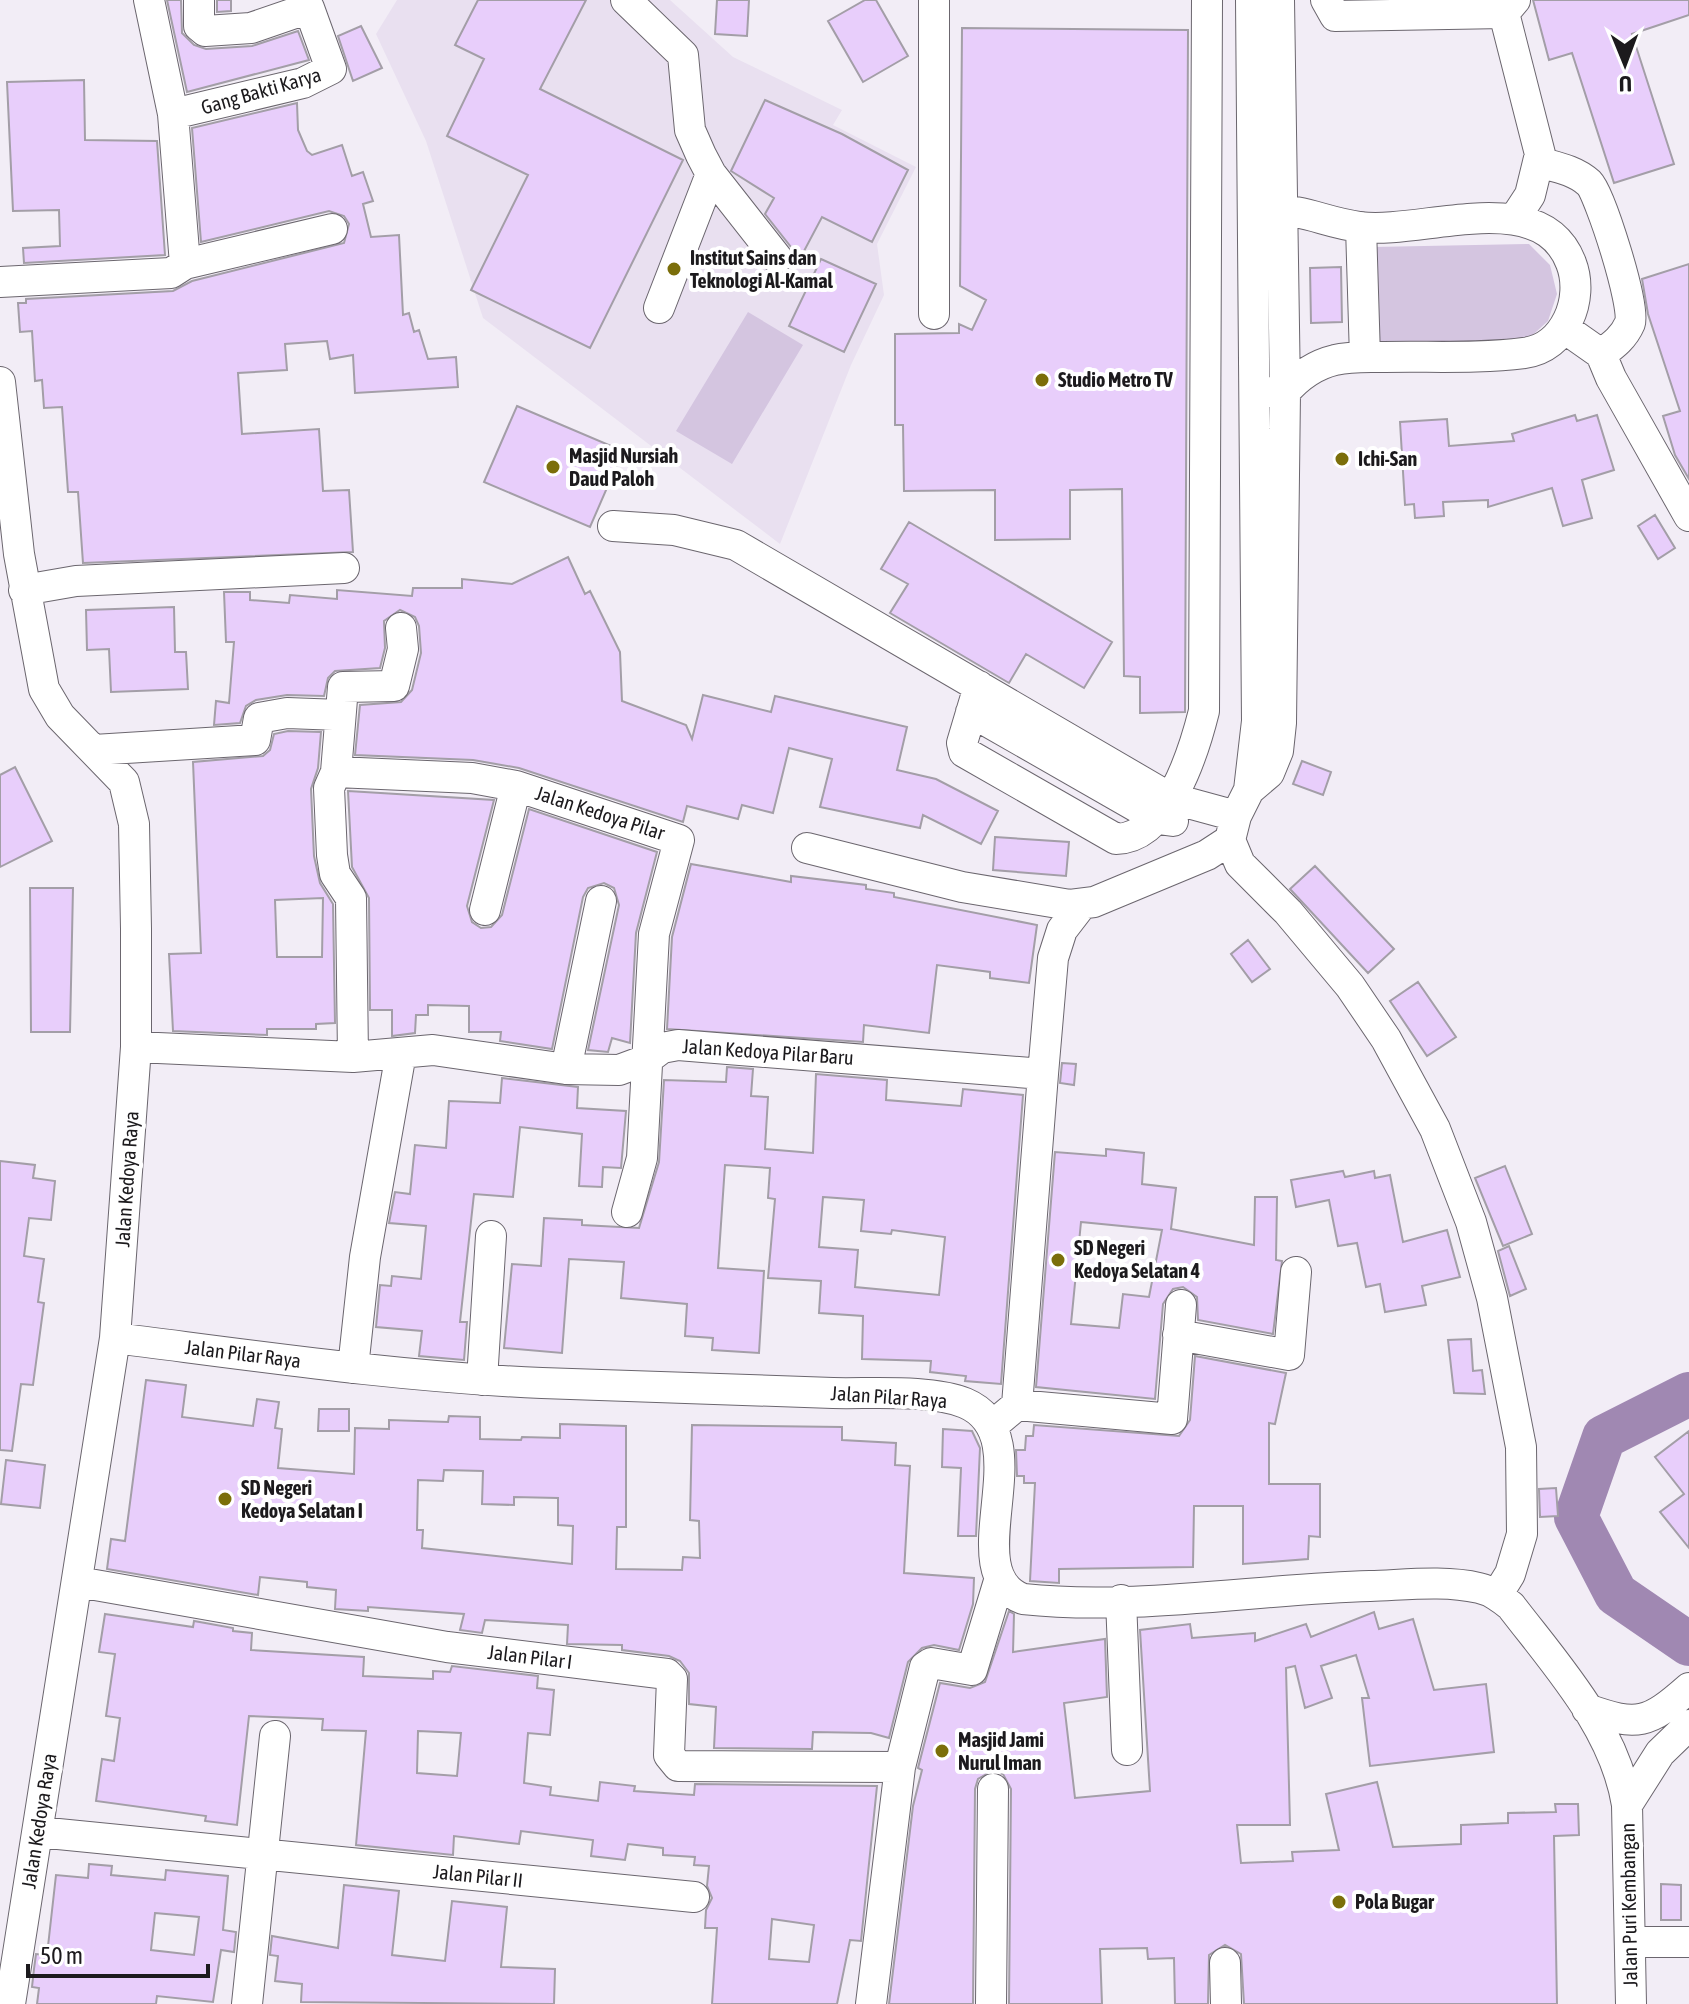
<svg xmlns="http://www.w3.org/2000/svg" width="1689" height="2004" viewBox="0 0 1689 2004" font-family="'Asap Condensed',sans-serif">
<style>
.built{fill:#e9e0f0}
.green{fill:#d4c5e0}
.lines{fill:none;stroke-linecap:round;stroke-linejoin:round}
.river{stroke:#a088b2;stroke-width:44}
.building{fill:#e8cefb;stroke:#a39ea7;stroke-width:2;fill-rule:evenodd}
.minor-casing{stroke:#6b666e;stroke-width:32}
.minor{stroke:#fff;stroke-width:30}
.poi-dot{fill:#7b6e0a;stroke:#fff;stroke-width:3}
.labels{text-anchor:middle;stroke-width:8;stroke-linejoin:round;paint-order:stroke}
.street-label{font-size:20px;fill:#1c1a1d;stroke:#fff}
.poi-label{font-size:20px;font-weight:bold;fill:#1c1a1d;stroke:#fff;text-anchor:start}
</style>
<rect width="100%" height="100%" fill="#f2edf6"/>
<!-- built -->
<path class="built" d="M397 0H670L733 57 842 110 833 125 916 167 877 244 884 295 851 365 780 544 483 318 426 141 376 34Z"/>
<!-- green -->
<path class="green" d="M1529 244 1550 265 1557 294 1548 321 1526 341 1375 344 1373 247Z
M748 312 803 345 732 464 676 431Z"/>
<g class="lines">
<!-- river -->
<path class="river" d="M1689 1394 1604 1437 1576 1517 1616 1594 1689 1644"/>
</g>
<!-- building -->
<path class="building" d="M167 0H181L182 33 194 45 206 49 252 46 298 31 309 60 187 92Z
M217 0H231V11L217 12Z
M478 0H586L540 89 683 160 590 348 471 290 528 175 447 136 484 59 455 45Z
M717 0H749L747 36 715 34Z
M865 0H876L908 56 863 82 828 21Z
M1533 0H1689V15L1632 34 1674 164 1614 183 1572 53 1549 60Z
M361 26 382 68 353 81 338 36Z
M962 28 1188 30 1185 712 1140 713V677L1124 676 1122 489 1070 490V539L995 540V490L904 491 903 425H895V334L959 333V324L972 330 986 300 960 286Z
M84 80 85 140 157 141 165 255 24 263 23 248 60 246 59 210 13 211 7 82Z
M765 100 842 134 908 170 872 242 822 217 803 253 791 247 765 214 774 198 731 171Z
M297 103 298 130 307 151 312 155 342 145 352 176 363 172 373 201 363 204 371 237 399 235 403 315 409 313 414 332 419 330 428 359 456 357 458 387 355 393 353 355 330 359 327 341 285 344 287 370 238 373 242 434 319 429 323 491 349 490 353 552 83 563 78 492H68L62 407 44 408 42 380 35 381 32 331 20 332 18 303H26V299L173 291 192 281 344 243 349 224 344 216 329 211 201 242 192 128Z
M821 259 876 284 844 352 789 326Z
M1689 264V479L1675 455 1663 416 1680 411 1648 314 1642 279Z
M1341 267 1342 322 1311 323 1310 268Z
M517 406 623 451 590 527 484 482Z
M1575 415 1577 421 1597 415 1614 470 1582 480 1592 518 1563 526 1552 488 1488 507V500L1443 502 1444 516 1415 518 1414 504 1405 505 1400 422 1447 419 1449 446 1514 441 1512 434Z
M1655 515 1675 548 1658 559 1638 526Z
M909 522 1112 642 1084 688 1026 654 1009 683 890 613 908 584 881 569Z
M568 557 585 594 590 591 620 652 622 701 686 725 692 739 703 695 771 712 775 696 907 727 897 770 936 779 998 811 981 844 923 815 920 828 820 807 832 759 789 748 773 813 742 805 738 819 687 806 683 822 519 768 473 760 355 755 360 705 401 702 412 690 421 653 419 626 415 617 400 610 384 621 385 648 380 668 335 671 328 678 324 696 287 695 256 700 246 706 240 723 214 725 216 701 229 703 234 642H226L224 592H250V600L289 603 290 595 337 599V590L412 596 413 588H462V579L512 584Z
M174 607 175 652H186L188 689 111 692 109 649 87 650 86 610Z
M288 731 321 732 318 768 311 789 314 856 320 883 333 904 335 1023 316 1024V1029H267V1035L173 1031 169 954 201 953 193 762 263 756 270 750 274 734ZM323 898 322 957H277L275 900Z
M1302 761 1331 772 1323 795 1293 784Z
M15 767 52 841 0 867V775Z
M348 791 494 800 467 906 472 922 481 928 491 927 502 915 529 809 657 852 636 933 630 1043 612 1038 608 1052 588 1050 619 905 614 888 604 883 588 888 583 897 552 1049 500 1041 501 1032H469V1006L428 1005V1015H416L415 1033 392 1036V1010H370L369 898 352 867Z
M995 837 1069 842 1066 876 993 870Z
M691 864 791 882V876L866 885V889L894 893V897L1037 925 1029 983 990 978V972L937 965 929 1033 864 1025 863 1042 667 1029 672 937Z
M1315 866 1394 949 1368 973 1290 889Z
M30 888H73L70 1032H31Z
M1248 940 1270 969 1252 982 1231 954Z
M1418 982 1456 1037 1427 1056 1390 1001Z
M1062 1063 1076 1064 1074 1085 1060 1083Z
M727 1067 753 1069 751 1096 768 1097 765 1149 813 1153 816 1074 887 1080 886 1100 961 1106 963 1089 1023 1095 1001 1384 965 1381 966 1376 930 1372 931 1361 862 1359 863 1316 819 1313 821 1281 768 1278 775 1199 768 1198 770 1168 725 1165 718 1268 764 1271 759 1353 712 1350 713 1338 685 1336 687 1304 621 1298 624 1262 569 1259 562 1353 504 1348 512 1264 541 1266 544 1218 582 1220V1225L639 1228 659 1162 664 1080 726 1082ZM823 1197 864 1200 861 1231 891 1234 892 1230 945 1237 939 1295 855 1287 858 1250 819 1247Z
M502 1078 578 1087 577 1108 626 1111 621 1168 603 1167 602 1187 579 1186 582 1134 520 1127 513 1197 474 1194 460 1322H467L464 1360 419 1356 422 1331 376 1327 380 1285 391 1286 392 1276 421 1279 426 1226 389 1223 395 1192 410 1194 415 1145 446 1148 449 1101 500 1103Z
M1106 1149 1144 1153 1142 1184 1176 1188 1171 1229 1254 1245 1255 1197H1277L1276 1260 1282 1261 1273 1334 1198 1320 1197 1297 1183 1287 1173 1289 1163 1304 1155 1399 1036 1387 1055 1152 1106 1156ZM1081 1222 1162 1230 1149 1297 1123 1294 1119 1328 1071 1324Z
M0 1161 35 1165 33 1178 55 1181 51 1220 29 1218 24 1256 44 1259 38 1302 44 1303 33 1385 21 1384 12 1451 0 1450Z
M1505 1166 1532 1234 1503 1246 1475 1178Z
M1343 1171 1345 1177 1374 1171 1375 1178 1390 1175 1403 1242 1447 1230 1460 1277 1422 1286 1426 1305 1385 1312 1380 1284 1366 1287 1357 1243 1338 1246 1329 1200 1296 1207 1291 1180Z
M1509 1246 1526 1289 1510 1296 1498 1251Z
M1471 1339 1473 1371 1482 1370 1485 1394 1454 1393 1448 1340Z
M1195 1356 1286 1373 1275 1424 1269 1423V1484H1320V1537L1309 1536 1308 1559 1243 1564V1506H1194L1193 1567 1059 1569V1583L1030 1581 1035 1483H1024V1476H1017L1016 1450H1025L1026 1436H1033L1034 1425 1179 1436 1190 1420Z
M146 1380 186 1385 182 1417 253 1426 257 1399 279 1402 275 1428 282 1429 278 1468 354 1474 355 1428 389 1429V1420L448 1422 449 1416 480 1417V1439L521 1440 522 1437 560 1438V1424L626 1426V1527H617L616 1569 682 1570 683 1557 700 1558 699 1521 690 1520 692 1425 842 1427V1440L896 1443 895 1465 910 1466 904 1573 974 1578 973 1604 959 1650 934 1645 922 1648 908 1662 889 1738 871 1733 813 1732 812 1749 714 1748 716 1707 689 1704V1673L680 1661 669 1656 622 1650V1645L567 1644 568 1625 485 1620 482 1633 460 1630 464 1614 368 1607V1611L335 1609 336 1590 307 1587V1582L260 1577 258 1595 107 1569 111 1539 125 1541ZM444 1470 483 1471 482 1504 514 1505V1497L558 1498V1525L573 1526 572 1564 422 1548 423 1530H417L418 1480 443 1481Z
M319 1409H349V1431H318Z
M943 1429 972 1431 980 1448 976 1536H958L961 1468 942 1467Z
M1689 1431V1548L1660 1512 1684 1494 1655 1457Z
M6 1460 45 1465 40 1508 1 1504Z
M1556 1488 1558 1516 1540 1517 1539 1489Z
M1009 1611 1014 1614 1013 1652 1105 1639 1107 1697 1064 1703 1075 1798 1150 1791 1140 1630 1190 1624 1192 1638 1255 1633V1641L1306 1624 1311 1637 1374 1612 1379 1629 1413 1619 1434 1690 1486 1684 1494 1752 1370 1766 1362 1698H1369L1356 1655 1321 1666 1332 1698 1305 1708 1295 1666 1286 1668 1290 1825H1237L1241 1863 1293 1861 1292 1852 1339 1850 1326 1794 1377 1782 1393 1847 1461 1844V1825L1508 1823V1813L1556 1812 1555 1804H1578L1579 1835 1554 1836 1557 2004H1244L1241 1954 1225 1945 1209 1955 1208 2004H1175L1174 1958 1148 1959 1147 1948 1100 1949 1102 2004H1009L1011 1789 1003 1774 992 1771 978 1779 975 1789 973 2004H889L913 1806 922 1770 918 1768 940 1683 970 1688 985 1682Z
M105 1614 193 1627 194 1621 233 1628V1631L252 1633 251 1650 364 1657 363 1676 433 1679V1671L450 1672 452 1666 538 1676 537 1688 554 1690 550 1735 528 1733 524 1783 551 1787 550 1795 598 1801 600 1782 635 1786 634 1791 694 1795 695 1784 877 1786 861 1941 850 1940 837 2004H712L717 1928H705L706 1910 712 1898 707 1886 709 1866 694 1865 695 1857 663 1855V1848L628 1844 625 1860 591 1856 593 1840 521 1831 519 1844 454 1836 453 1855 356 1845 366 1731 322 1730 323 1719 249 1716 237 1825 205 1821 206 1816 96 1801 102 1759 114 1761 120 1718 106 1716 115 1654 99 1652ZM418 1731 461 1733 457 1776 417 1773ZM772 1919 814 1925 809 1962 769 1959Z
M89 1864 112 1866 111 1875 165 1880 166 1870 228 1876 223 1930 236 1932 234 1952 221 1950 213 2002 157 1996 156 2004H37L39 1988 32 1987 34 1969 36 1954 47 1955 56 1875 88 1878ZM155 1913 199 1917 194 1955 151 1950Z
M1661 1884 1681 1885V1920H1661Z
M344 1885 399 1891 392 1955 445 1961 452 1901 507 1907 501 1967 555 1969 554 2004 301 2002 302 1984 275 1981 278 1956 270 1955 272 1936 338 1948Z"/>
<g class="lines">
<!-- minor casing -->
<g class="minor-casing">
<path id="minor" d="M149 0 173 114 185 264
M626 0 683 55 690 130 701 155 711 174 777 258
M1279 0 1285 392 1281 723 1278 751 1269 773 1249 790 1236 816 1230 840 1240 864 1288 912 1350 986 1386 1039 1435 1129 1471 1222 1492 1298 1521 1447 1522 1534 1510 1574 1497 1595
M1326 0 1335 16 1504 13
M1515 0 1504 13 1540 154 1530 195 1515 218
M173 114 303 83 331 69 309 8 251 28 205 31 199 26V0
M1538 162C1556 167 1575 170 1589 183 1600 194 1636 307 1630 323 1624 337 1614 345 1601 354
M1265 210C1307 209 1322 222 1360 227 1422 235 1541 184 1571 263 1585 299 1565 348 1524 353 1479 359 1429 356 1384 357 1368 357 1350 356 1335 360 1314 365 1298 377 1285 392H1272
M1361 227 1365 357
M0 282 171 273 185 264 332 229
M659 308 711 174
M934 314V0
M1564 328 1601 354 1611 378 1689 516
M0 382 19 554 44 689 60 716 124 782 134 824 136 929V1047L115 1338 10 2004
M613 526 674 530 736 545 1170 798 1236 816
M24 590 76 581 344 568
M401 628 403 649 394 686 343 687 336 772 472 778 516 786 679 840 654 934 642 1158 627 1212
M979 686 962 743 964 752 1116 839C1168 838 1194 751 1204 711L1207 0
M971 712 1158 819 1173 821
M94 750 255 740 259 718 287 713 340 715
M336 772 329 788 332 855 335 874 351 898 353 1057
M1249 790 1257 721 1251 0
M807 848 962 887 1070 905 1094 902 1207 855 1230 840
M485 910 516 786
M136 1047 353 1057 433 1050 566 1069 619 1070 646 1060 662 1048 678 1045 1043 1074 1017 1405 992 1426
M566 1069 601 901
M1043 1074 1053 958 1062 930 1082 904
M1178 1335 1289 1355 1296 1272
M115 1338C257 1356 399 1377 542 1383 639 1387 736 1390 833 1393 871 1394 930 1389 965 1403 1044 1436 952 1572 1023 1599 1135 1611 1257 1589 1370 1586 1405 1585 1444 1580 1479 1588 1492 1591 1501 1598 1511 1606 1557 1666 1615 1729 1627 1805L1631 2004
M353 1368 365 1257 401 1053
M482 1380 491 1236
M1017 1405 1172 1419 1181 1305
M78 1582 447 1647 667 1674 672 1679 669 1755 678 1766 900 1767 871 2004
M1121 1600 1127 1750
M1587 1709C1638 1727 1648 1724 1689 1688
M900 1767 925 1667 931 1663 972 1670 999 1581
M1627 1805 1660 1753 1689 1725
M38 1832 694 1897
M1630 1942H1689
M1225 1963 1226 2004
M247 2004 275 1736
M991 2004 993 1789"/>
</g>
<!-- minor -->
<use href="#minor" class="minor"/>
</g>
<!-- markers -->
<g class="poi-dot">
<circle cx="674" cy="269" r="8"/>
<circle cx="1042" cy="380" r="8"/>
<circle cx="1342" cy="459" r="8"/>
<circle cx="553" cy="467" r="8"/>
<circle cx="1058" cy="1260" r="8"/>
<circle cx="225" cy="1499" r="8"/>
<circle cx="942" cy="1751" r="8"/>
<circle cx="1339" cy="1902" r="8"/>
</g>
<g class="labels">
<!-- street labels -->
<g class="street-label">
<text transform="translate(261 91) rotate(-16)" y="7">Gang Bakti Karya</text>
<text transform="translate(600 813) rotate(18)" y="7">Jalan Kedoya Pilar</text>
<text transform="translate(768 1052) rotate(4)" y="7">Jalan Kedoya Pilar Baru</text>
<text transform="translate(127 1179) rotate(-86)" y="7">Jalan Kedoya Raya</text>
<text transform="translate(243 1354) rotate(7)" y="7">Jalan Pilar Raya</text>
<text transform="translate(889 1397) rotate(4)" y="7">Jalan Pilar Raya</text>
<text transform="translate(530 1657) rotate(7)" y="7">Jalan Pilar I</text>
<text transform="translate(39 1821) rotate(-81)" y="7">Jalan Kedoya Raya</text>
<text transform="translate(478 1876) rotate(6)" y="7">Jalan Pilar II</text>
<text transform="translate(1629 1905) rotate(-91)" y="7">Jalan Puri Kembangan</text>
</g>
<!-- poi labels -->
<g class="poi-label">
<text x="690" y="265">Institut Sains dan<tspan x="690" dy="23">Teknologi Al-Kamal</tspan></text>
<text x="1058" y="387">Studio Metro TV</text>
<text x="569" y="463">Masjid Nursiah<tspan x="569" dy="23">Daud Paloh</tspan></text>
<text x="1358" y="466">Ichi-San</text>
<text x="1074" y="1255">SD Negeri<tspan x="1074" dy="23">Kedoya Selatan 4</tspan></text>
<text x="241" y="1495">SD Negeri<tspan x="241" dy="23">Kedoya Selatan I</tspan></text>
<text x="958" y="1747">Masjid Jami<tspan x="958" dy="23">Nurul Iman</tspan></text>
<text x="1355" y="1909">Pola Bugar</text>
</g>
</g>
<!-- north arrow -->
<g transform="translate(1625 64) rotate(179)" stroke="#ffffff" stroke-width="6" paint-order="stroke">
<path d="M0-6L14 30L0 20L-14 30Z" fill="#1c1a1d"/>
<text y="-12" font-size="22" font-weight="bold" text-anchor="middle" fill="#1c1a1d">U</text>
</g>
<!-- scale -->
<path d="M28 1964v12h180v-12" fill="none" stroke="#1c1a1d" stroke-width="4"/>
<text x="40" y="1964" font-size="24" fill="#1c1a1d" stroke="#ffffff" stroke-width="6" paint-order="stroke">50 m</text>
</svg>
